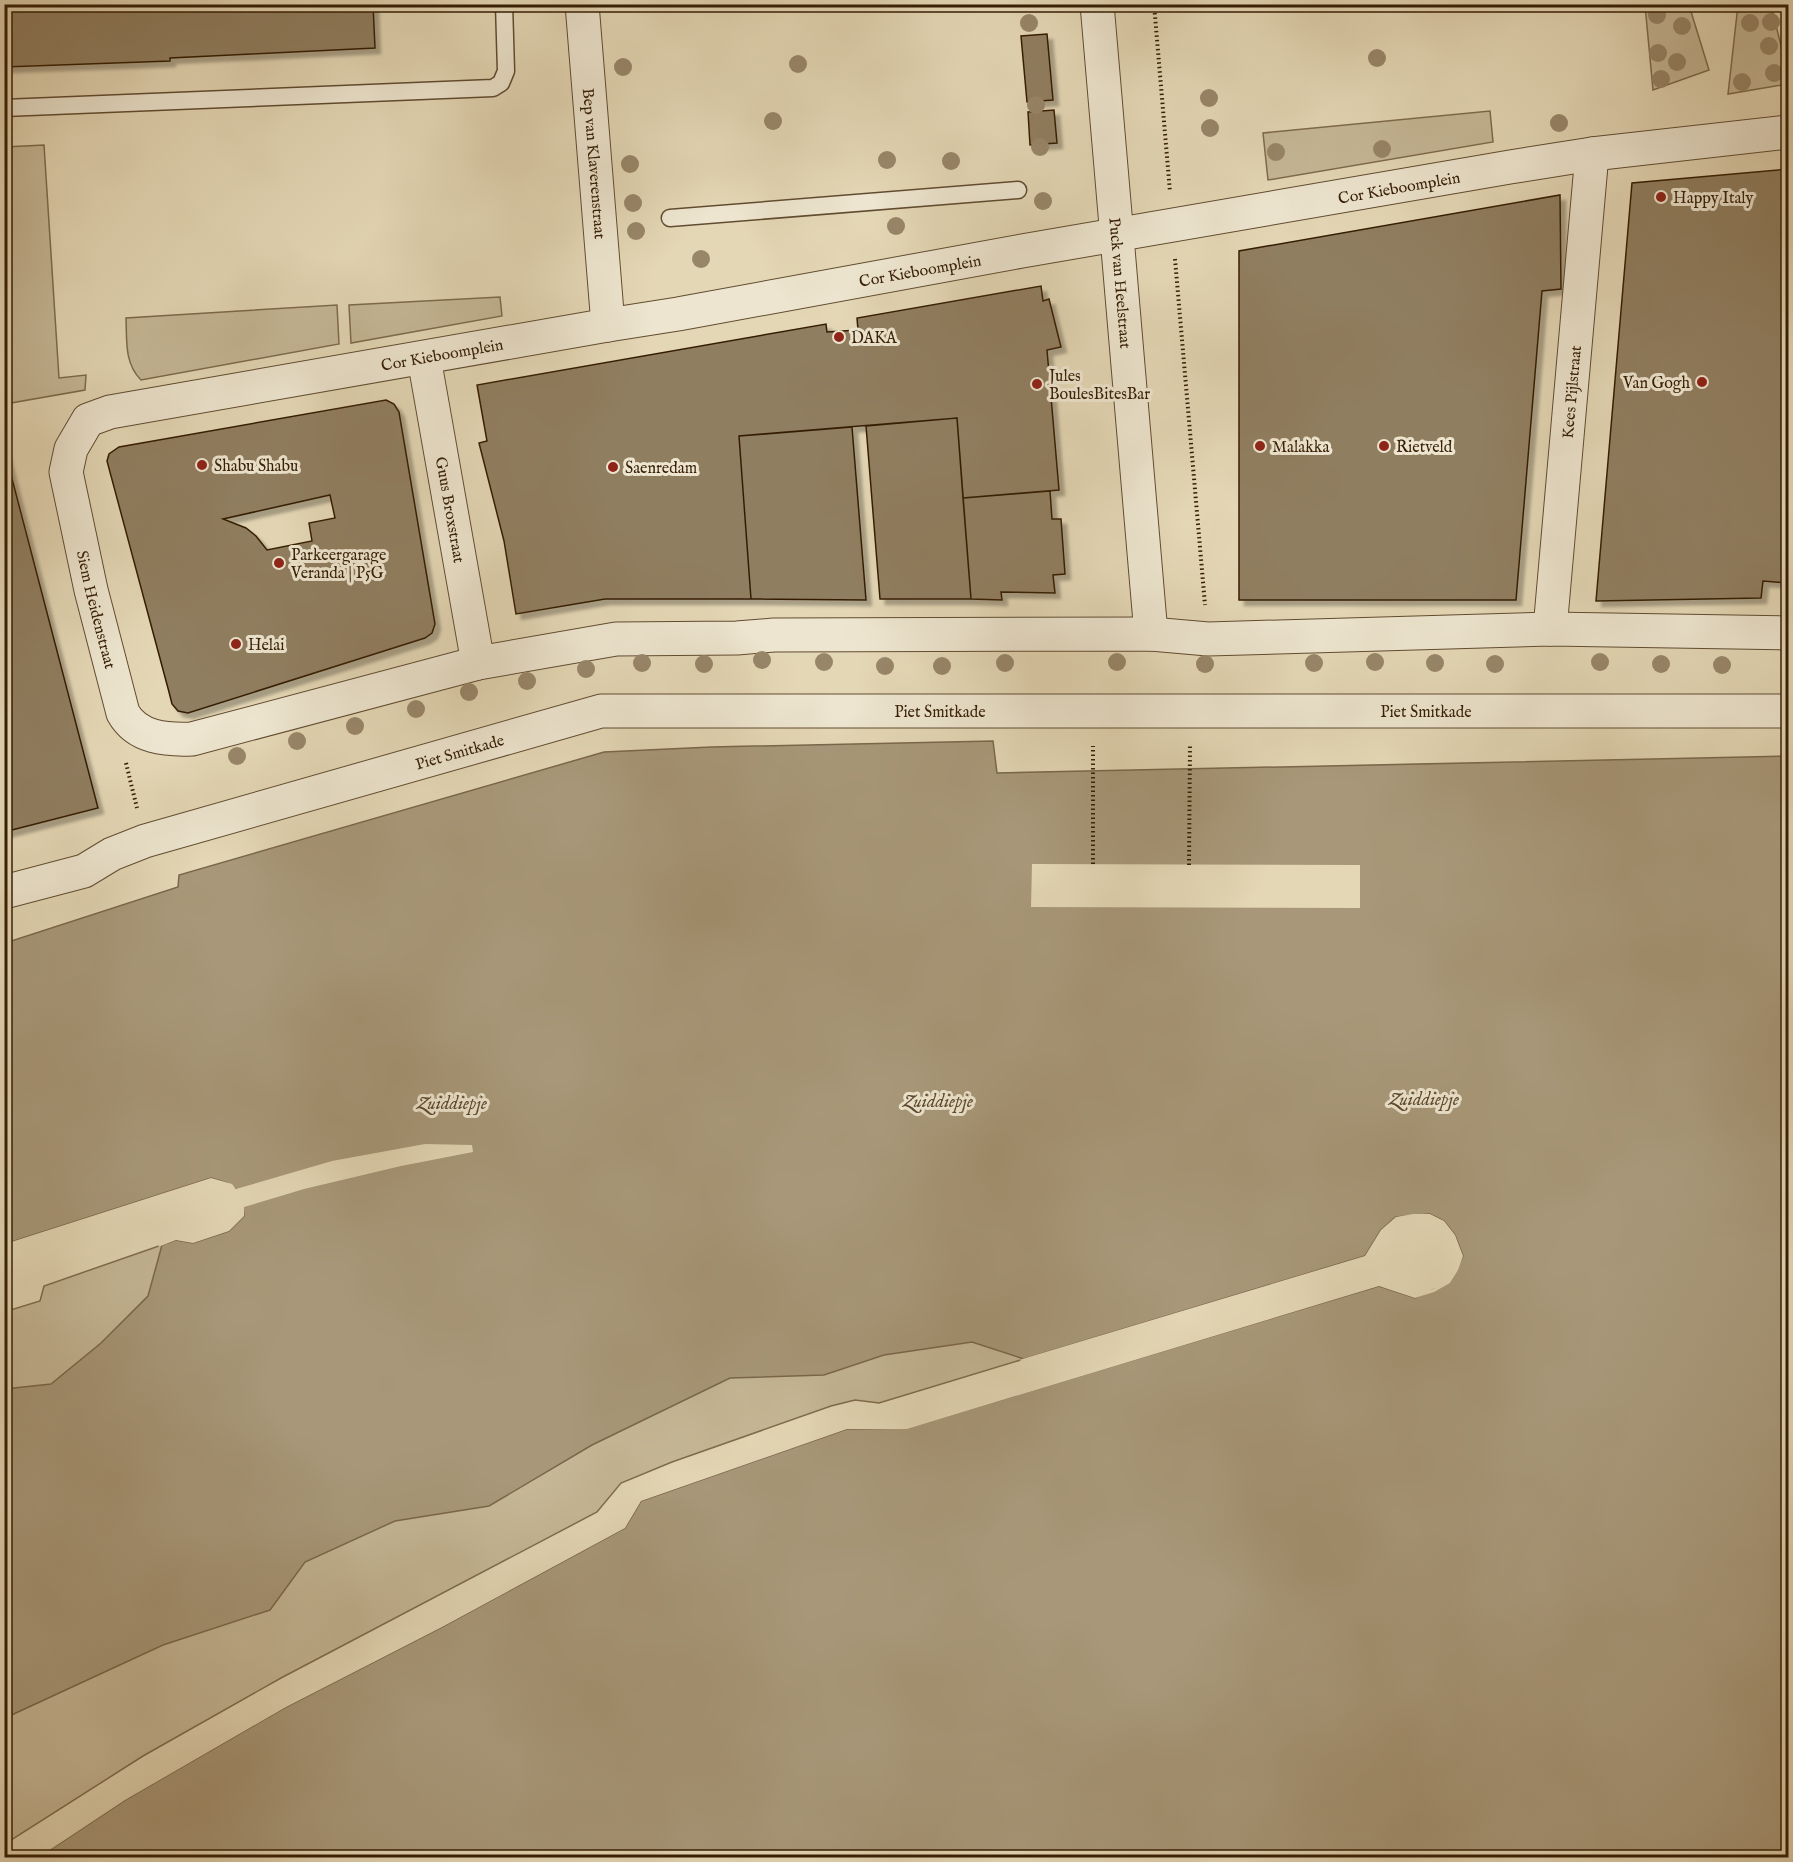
<svg xmlns="http://www.w3.org/2000/svg" width="1793" height="1862" viewBox="0 0 1793 1862" font-family="'IM FELL English',serif">
<style>
.green{fill:#c6b897;stroke:#7e6b4e;stroke-width:1.5}
.water{fill:#a89879;stroke:#7a674b;stroke-width:1.5}
.pier{fill:#e4d7b5}
.building{fill:#907e61;stroke:#351e05;stroke-width:1.5;fill-rule:evenodd;filter:url(#shadow)}
.lines{fill:none;stroke-linecap:round;stroke-linejoin:round}
.lane-casing{stroke:#614c31;stroke-width:19}
.street-casing{stroke:#614c31;stroke-width:35}
.path{stroke:#351e05;stroke-width:4;stroke-dasharray:1.5 3;stroke-linecap:butt}
.lane{stroke:#ede5cf;stroke-width:16}
.street{stroke:#ede5cf;stroke-width:33}
.tree{fill:#988669}
.poi-dot{fill:#8f2418;stroke:#ede5cf;stroke-width:2}
.labels{text-anchor:middle;stroke-width:6;stroke-linejoin:round;paint-order:stroke}
.street-label{font-size:16px;fill:#351e05;stroke:#ede5cf}
.poi-label{font-size:16px;fill:#351e05;stroke:#ede5cf;text-anchor:start}
.water-label{font-size:18px;font-style:italic;fill:#5d492e;stroke:#ede5cf}
</style>
<defs>
<filter id="shadow"><feDropShadow dx="5.5" dy="5.5" stdDeviation="1.5" flood-color="#0004"/></filter>
</defs>
<rect width="100%" height="100%" fill="#e4d7b5"/>
<filter id="stains"><feTurbulence type="fractalNoise" baseFrequency=".00333" numOctaves="4"/><feColorMatrix values="0 0 0 0 .2 0 0 0 0 .09 0 0 0 0 .02 0 0 0 .5 -.17"/></filter>
<radialGradient id="worn" r=".72"><stop offset=".6" stop-color="#630" stop-opacity="0"/><stop offset="1" stop-color="#630" stop-opacity=".3"/></radialGradient>
<!-- green -->
<path class="green" d="M1645 5H1689L1709 70 1653 90Z
M1738 5H1771L1788 74V84L1728 94Z
M1490 111 1493 142 1268 180 1263 133Z
M44 145 59 378 86 375 85 390 5 404V147Z
M500 297 502 316 351 343 349 305Z
M337 305 339 344 141 380C124 363 127 340 126 318Z
M304 1189 5 1515 4 1312 40 1301 44 1286 176 1240 193 1243 229 1231Z
M1297 1276 879 1403 855 1400 831 1406 672 1462 621 1483 597 1512 281 1678 143 1756 5 1844V1624L431 1387Z"/>
<!-- water -->
<path class="water" d="M993 741 997 773 1788 756V1857H39L125 1800 286 1707 442 1627 625 1528 641 1501 847 1429 907 1428 1379 1286 1415 1298 1450 1282 1463 1256 1455 1235 1444 1221 1430 1214 1396 1217 1381 1230 1365 1256 1024 1359 972 1342 884 1355 824 1375 730 1378 592 1445 489 1506 395 1521 305 1562 270 1610 163 1645 5 1718V1389L51 1384 101 1343 148 1296 162 1245 176 1240 193 1243 229 1231 244 1216C242 1188 236 1185 211 1178L5 1244V943L178 887 179 875 604 752 711 747Z"/>
<!-- pier -->
<path class="pier" d="M1032 864 1360 865V908L1031 907Z
M425 1144 472 1145 473 1152 401 1166 304 1189 244 1207V1216L229 1231 193 1243 176 1240 158 1247 160 1243 176 1237 193 1240 228 1229 241 1215 240 1198 230 1187 211 1181 4 1247 5 1244 211 1178 232 1184 236 1189 332 1161Z
M1413 1214H1430L1444 1221 1455 1235 1463 1256 1458 1270 1450 1283 1434 1292 1415 1298 1379 1286 907 1429H847L641 1501 625 1528 442 1627 286 1707 125 1800 39 1857 36 1858 124 1798 284 1705 441 1625 623 1526 640 1498 847 1426H907L1111 1360 1378 1283 1415 1294 1433 1289 1447 1280 1455 1269 1460 1256 1452 1236 1442 1223 1429 1217H1413L1397 1220 1383 1232 1366 1259 1025 1362 1019 1360 1365 1256 1381 1230 1396 1217Z"/>
<!-- building -->
<path class="building" d="M4 4H373L375 48 170 58V61L4 67Z
M1047 34 1053 100 1027 102 1021 36Z
M1054 110 1057 143 1030 145 1028 112Z
M1788 169V583L1763 581 1761 598 1596 601 1632 183Z
M1560 195 1561 289 1542 291 1516 600H1239V251Z
M1041 286 1043 301 1049 299 1061 347 1047 350 1059 490 963 498 957 418 739 436 751 599H605L516 614 504 541 479 443 487 441 477 385 826 324 827 332 858 330 857 318Z
M386 400 394 404 399 412 435 624 432 633 425 638 188 713 178 711 172 704 169 692 107 461 109 454 119 447ZM330 495 335 518 309 523 312 541 267 550 256 536 246 528 223 519Z
M957 418 971 599H880L866 426Z
M852 427 866 600 751 599 739 436Z
M4 448 98 808 4 832Z
M1050 491 1052 519H1061L1065 574 1053 575 1055 593 1001 592 1002 600 971 599 963 498Z"/>
<g class="lines">
<!-- lane casing -->
<g class="lane-casing">
<path id="lane" d="M4 108 493 88 501 83 506 71 504 4
M670 218 1018 190"/>
</g>
<!-- street casing -->
<g class="street-casing">
<g id="street">
<path id="s1" d="M582 4 608 325"/>
<path id="s2" d="M1097 4 1151 634"/>
<path id="s3" d="M1788 132 1592 154 1510 167 1022 251 678 314 608 325 110 412 88 420 71 449 66 472 91 590 123 713C137 738 166 740 192 739L478 663 616 639 737 638 774 635 1151 634 1208 639 1550 629 1788 633"/>
<path id="s4" d="M424 358 478 663"/>
<path id="s5" d="M1550 629 1592 154"/>
<path id="s6" d="M4 892 84 871 112 854 145 841 601 711H1788"/>
</g>
</g>
<!-- path -->
<path class="path" d="M1154 4 1170 192
M1175 259 1205 605
M126 763 137 808
M1093 864V746
M1189 865 1190 744"/>
<!-- lane -->
<use href="#lane" class="lane"/>
<!-- street -->
<use href="#street" class="street"/>
</g>
<!-- trees -->
<g class="tree">
<circle cx="1657" cy="15" r="9"/>
<circle cx="1771" cy="22" r="9"/>
<circle cx="1029" cy="23" r="9"/>
<circle cx="1750" cy="23" r="9"/>
<circle cx="1682" cy="26" r="9"/>
<circle cx="1769" cy="46" r="9"/>
<circle cx="1658" cy="53" r="9"/>
<circle cx="1377" cy="58" r="9"/>
<circle cx="1677" cy="62" r="9"/>
<circle cx="798" cy="64" r="9"/>
<circle cx="623" cy="67" r="9"/>
<circle cx="1774" cy="73" r="9"/>
<circle cx="1661" cy="79" r="9"/>
<circle cx="1742" cy="82" r="9"/>
<circle cx="1209" cy="98" r="9"/>
<circle cx="1036" cy="105" r="9"/>
<circle cx="773" cy="121" r="9"/>
<circle cx="1559" cy="123" r="9"/>
<circle cx="1210" cy="128" r="9"/>
<circle cx="1040" cy="147" r="9"/>
<circle cx="1382" cy="149" r="9"/>
<circle cx="1276" cy="152" r="9"/>
<circle cx="887" cy="160" r="9"/>
<circle cx="951" cy="161" r="9"/>
<circle cx="630" cy="164" r="9"/>
<circle cx="1043" cy="201" r="9"/>
<circle cx="633" cy="203" r="9"/>
<circle cx="896" cy="226" r="9"/>
<circle cx="636" cy="231" r="9"/>
<circle cx="701" cy="259" r="9"/>
<circle cx="762" cy="660" r="9"/>
<circle cx="824" cy="662" r="9"/>
<circle cx="1117" cy="662" r="9"/>
<circle cx="1375" cy="662" r="9"/>
<circle cx="1600" cy="662" r="9"/>
<circle cx="642" cy="663" r="9"/>
<circle cx="1005" cy="663" r="9"/>
<circle cx="1314" cy="663" r="9"/>
<circle cx="1435" cy="663" r="9"/>
<circle cx="704" cy="664" r="9"/>
<circle cx="1205" cy="664" r="9"/>
<circle cx="1495" cy="664" r="9"/>
<circle cx="1661" cy="664" r="9"/>
<circle cx="1722" cy="665" r="9"/>
<circle cx="885" cy="666" r="9"/>
<circle cx="942" cy="666" r="9"/>
<circle cx="586" cy="669" r="9"/>
<circle cx="527" cy="681" r="9"/>
<circle cx="469" cy="692" r="9"/>
<circle cx="416" cy="709" r="9"/>
<circle cx="355" cy="726" r="9"/>
<circle cx="297" cy="741" r="9"/>
<circle cx="237" cy="756" r="9"/>
</g>
<!-- markers -->
<g class="poi-dot">
<circle cx="1661" cy="197" r="6"/>
<circle cx="839" cy="337" r="6"/>
<circle cx="1702" cy="382" r="6"/>
<circle cx="1037" cy="384" r="6"/>
<circle cx="1260" cy="446" r="6"/>
<circle cx="1384" cy="446" r="6"/>
<circle cx="202" cy="465" r="6"/>
<circle cx="613" cy="467" r="6"/>
<circle cx="279" cy="563" r="6"/>
<circle cx="236" cy="644" r="6"/>
</g>
<g class="labels">
<!-- street labels -->
<g class="street-label">
<text dy="6" stroke="none"><textPath href="#s1" startOffset="160">Bep van Klaverenstraat</textPath></text>
<text transform="translate(1399 187) rotate(-10)" y="6">Cor Kieboomplein</text>
<text transform="translate(920 270) rotate(-10)" y="6">Cor Kieboomplein</text>
<text dy="6" stroke="none"><textPath href="#s2" startOffset="280">Puck van Heelstraat</textPath></text>
<text transform="translate(442 354) rotate(-10)" y="6">Cor Kieboomplein</text>
<text dy="6" stroke="none"><textPath href="#s5" startOffset="238">Kees Pijlstraat</textPath></text>
<text dy="6" stroke="none"><textPath href="#s4" startOffset="154">Guus Broxstraat</textPath></text>
<text dy="6" stroke="none"><textPath href="#s3" startOffset="1923">Siem Heidenstraat</textPath></text>
<text dy="6" stroke="none"><textPath href="#s6" startOffset="964">Piet Smitkade</textPath></text>
<text dy="6" stroke="none"><textPath href="#s6" startOffset="1450">Piet Smitkade</textPath></text>
<text dy="6" stroke="none"><textPath href="#s6" startOffset="478">Piet Smitkade</textPath></text>
</g>
<!-- poi labels -->
<g class="poi-label">
<text x="1673" y="203">Happy Italy</text>
<text x="851" y="343">DAKA</text>
<text x="1049" y="381">Jules<tspan x="1049" dy="18">BoulesBitesBar</tspan></text>
<text x="1690" y="388" text-anchor="end">Van Gogh</text>
<text x="1272" y="452">Malakka</text>
<text x="1396" y="452">Rietveld</text>
<text x="214" y="471">Shabu Shabu</text>
<text x="625" y="473">Saenredam</text>
<text x="291" y="560">Parkeergarage<tspan x="291" dy="18">Veranda | P5G</tspan></text>
<text x="248" y="650">Helai</text>
</g>
<!-- water labels -->
<g class="water-label">
<text x="1424" y="1105">Zuiddiepje</text>
<text x="938" y="1107">Zuiddiepje</text>
<text x="452" y="1109">Zuiddiepje</text>
</g>
</g>
<!-- margin -->
<rect width="1793" height="1862" fill="none" stroke="#e4d7b5" stroke-width="24"/>
<rect x="6" y="6" width="1781" height="1850" fill="none" stroke="#351e05" stroke-width="3"/>
<rect x="12" y="12" width="1769" height="1838" fill="none" stroke="#351e05" stroke-width="1.5"/>
<rect width="100%" height="100%" filter="url(#stains)"/>
<rect width="100%" height="100%" fill="url(#worn)"/>
</svg>
